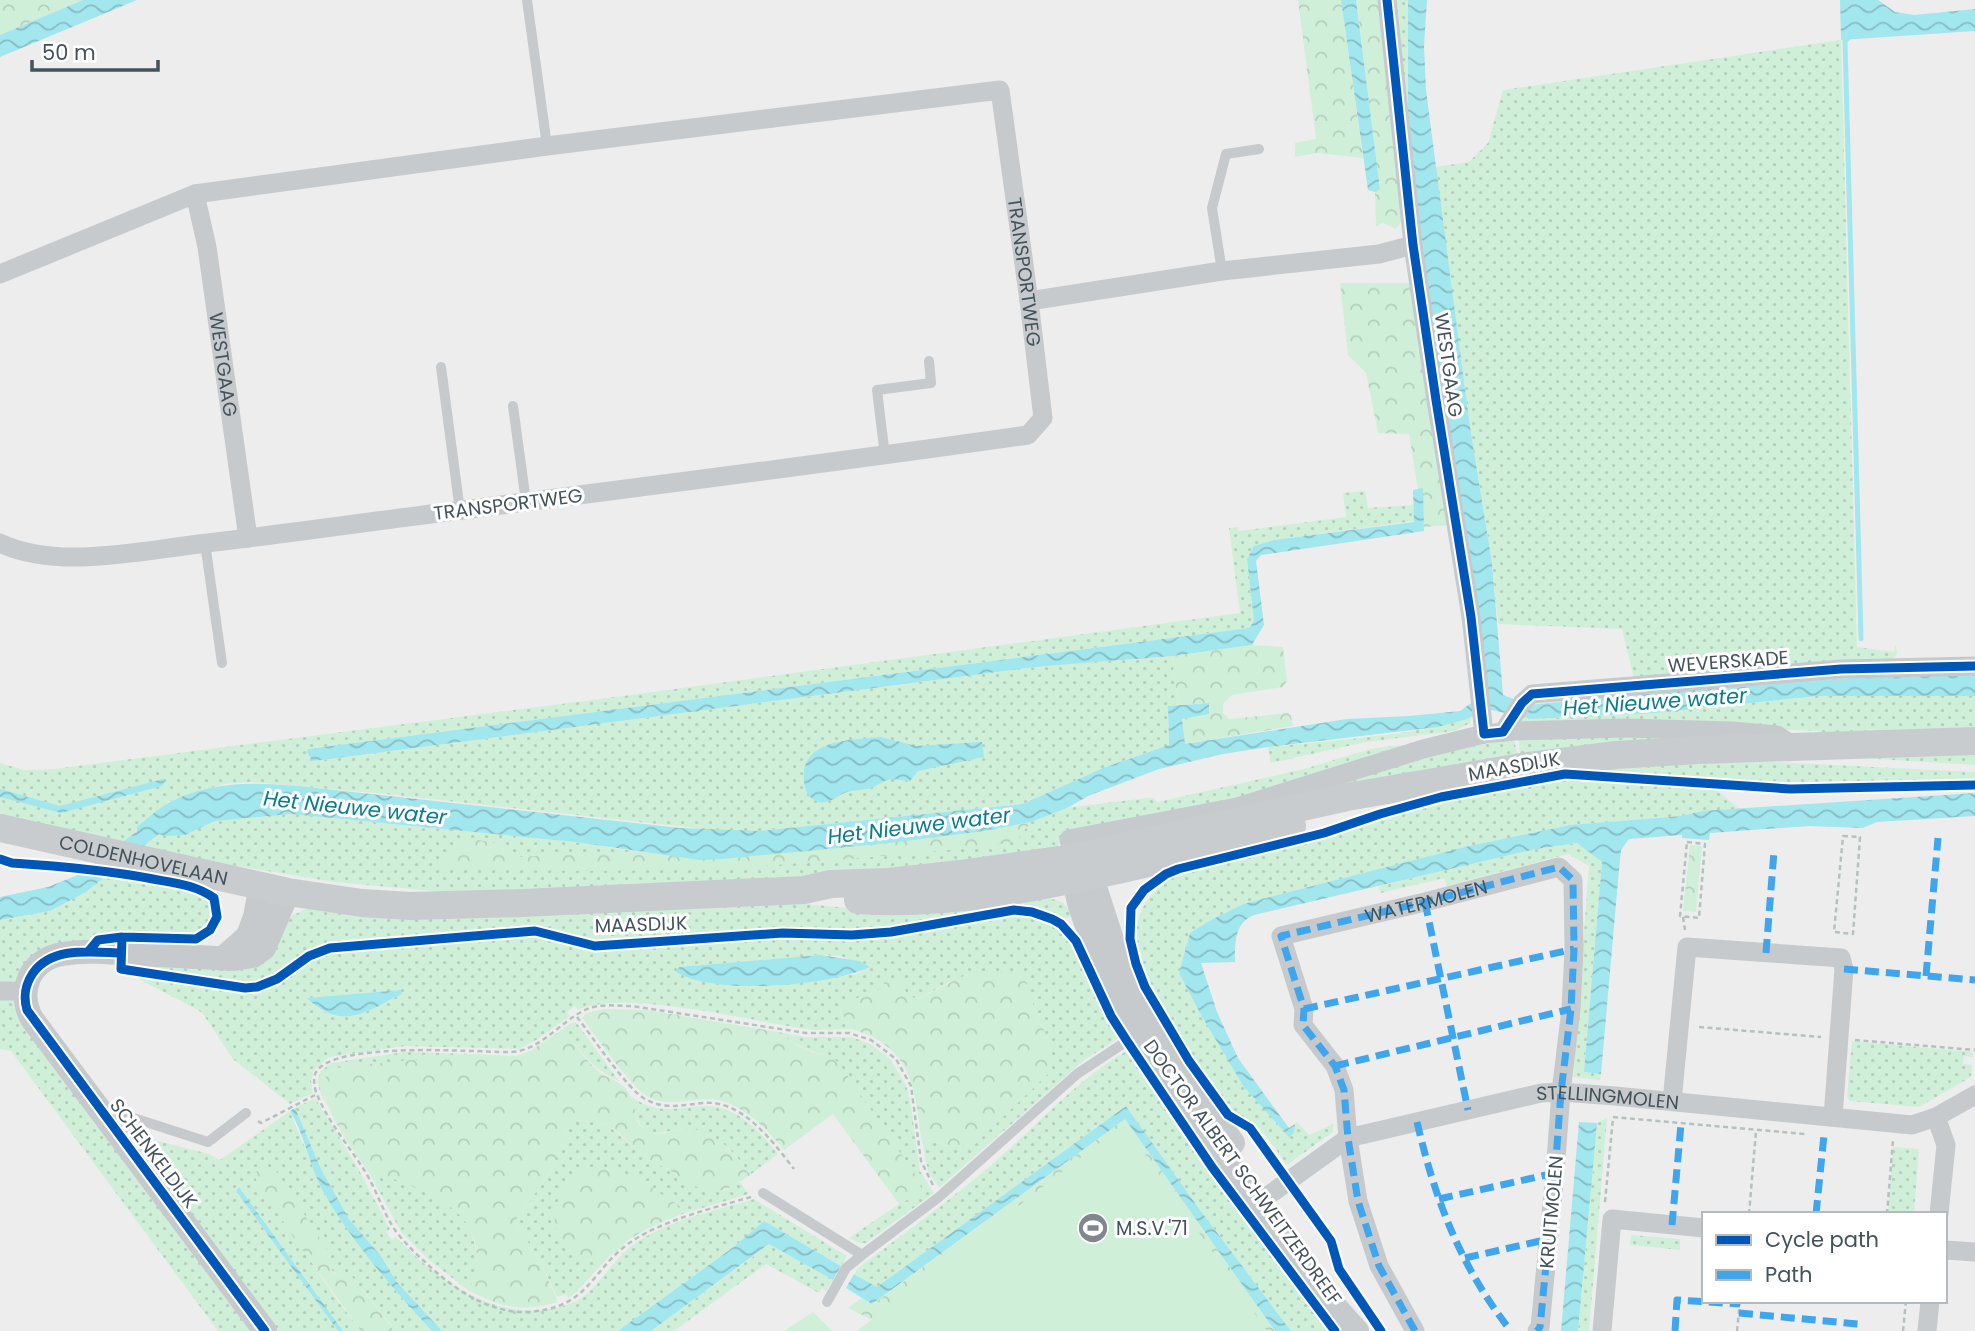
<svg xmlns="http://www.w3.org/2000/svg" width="1975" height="1331" viewBox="0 0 1975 1331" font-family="Poppins,sans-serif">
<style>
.green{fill:url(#green-dots);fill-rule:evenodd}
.forest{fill:url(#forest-crowns)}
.pitch{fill:#d0efd8}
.water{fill:url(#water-waves)}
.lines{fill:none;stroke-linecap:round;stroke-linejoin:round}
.stream{stroke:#a2e6ee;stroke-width:5}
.path{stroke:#b4c2bd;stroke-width:2.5;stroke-dasharray:5 3.5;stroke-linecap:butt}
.service{stroke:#c6cacc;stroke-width:10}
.minor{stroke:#c6cacc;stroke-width:19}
.tertiary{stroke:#c6cacc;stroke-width:24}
.secondary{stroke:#c8ccce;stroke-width:28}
.quiet{stroke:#3fa5ed;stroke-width:7;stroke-dasharray:14 7;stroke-linecap:butt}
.cycleway-casing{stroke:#fff;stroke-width:13}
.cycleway{stroke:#0057b8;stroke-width:9}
.labels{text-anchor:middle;stroke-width:6;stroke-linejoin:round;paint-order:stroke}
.street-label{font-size:19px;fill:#44525a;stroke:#fff}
.poi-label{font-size:19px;fill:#44525a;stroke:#fff;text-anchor:start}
.water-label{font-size:21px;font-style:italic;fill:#097d8b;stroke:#fff}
</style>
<defs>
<pattern id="green-dots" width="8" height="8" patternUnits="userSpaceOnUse" patternTransform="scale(1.75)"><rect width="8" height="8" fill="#d0efd8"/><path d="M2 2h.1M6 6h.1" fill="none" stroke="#b4cfbc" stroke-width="1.8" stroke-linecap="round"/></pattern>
<pattern id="forest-crowns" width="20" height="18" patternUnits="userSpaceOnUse" patternTransform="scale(1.75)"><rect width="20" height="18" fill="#d0efd8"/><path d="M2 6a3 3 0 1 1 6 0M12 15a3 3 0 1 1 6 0" fill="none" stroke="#b4cfbc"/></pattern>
<pattern id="water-waves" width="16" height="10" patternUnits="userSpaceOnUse" patternTransform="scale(1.75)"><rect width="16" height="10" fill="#a2e6ee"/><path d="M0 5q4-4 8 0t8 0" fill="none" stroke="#86bdc4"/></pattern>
</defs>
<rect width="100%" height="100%" fill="#eeeded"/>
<!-- green -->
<path class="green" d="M1391 0H1408V138Z
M1841 40 1857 647 1894 652 1896 644 1897 654 1888 662 1635 682 1622 629 1498 624 1492 563 1470 427 1435 167 1469 162 1488 143 1503 90Z
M1365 491 1368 508 1413 505 1414 521 1274 540 1254 546 1247 559 1254 621 1249 628 308 749 307 752 312 761 322 760 1035 667 1172 656 1178 705 1168 706 1169 745 1103 768 1023 804 759 831H721L385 794 251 782 224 784 170 801 120 845 0 822V763L24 770 54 769 623 696 1240 613 1229 528 1238 527 1239 531 1346 517 1343 493Z
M1817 696H1975V734L1847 737 1815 731 1778 729 1522 723 1519 716 1532 719 1655 713Z
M1473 714 1470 723 1455 731 1366 742 1271 763 1268 747C1304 743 1452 733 1473 714Z
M1729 736 1521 758 1518 739Z
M1514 739 1518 759 1277 802C1352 774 1435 751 1514 739Z
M1404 745 1235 803 1063 836 1056 850 896 876 477 895 334 882 140 850 159 834 185 835 215 821 291 814 575 842 673 857 1031 822 1063 808 1148 798H1152L1158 802 1304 769 1374 748Z
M1975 753V765L1811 755Z
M1772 757 1773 762 1975 772V779L1752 783 1636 773 1571 770Z
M1572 777 1717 790 1739 809 1702 811 1682 816 1570 825 1243 904 1209 921 1190 933 1179 973 1201 1015 1284 1130 1289 1136 1294 1133 1295 1124 1297 1122 1309 1135 1333 1124V1132L1287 1165C1277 1152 1267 1134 1254 1124 1247 1118 1238 1116 1232 1109 1200 1073 1134 976 1137 928 1138 910 1150 894 1164 884L1163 881 1185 871 1324 837 1433 803Z
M1577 843 1602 862 1584 1072 1601 1074 1600 1080 1573 1077 1589 866 1568 854 1447 886 1444 878 1381 893 1378 886 1536 849Z
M112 872 201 893 214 910 205 931 187 936 143 932 135 935H108L97 938 27 961 18 974 14 983 0 986V920L50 911 86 892Z
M1046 897 1062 902 1076 916 1063 918 1039 909 1013 906 923 922 855 930 778 929 598 942 540 929 506 930 339 943 315 949 302 955 275 976 250 984 126 965 235 969 293 915 311 907 761 900 849 908Z
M1012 915C1065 918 1074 948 1094 990 1101 1006 1110 1022 1120 1037L1083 1061 939 1188 928 1171 921 1137 948 1146 974 1145 1048 1039 1037 1015 950 982 917 999 878 990 866 997 843 1000 840 1010 851 1029 813 1030C759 1023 622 988 578 1010L575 1006 567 1012 570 1016 538 1039 519 1049 405 1046 329 1057 314 1070 311 1081 313 1093 290 1104 233 1059 203 1014 198 1010 131 975 250 992C276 988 289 972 310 960 320 954 332 952 343 950L540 936 595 950 753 938 853 939 886 937ZM820 955 840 956 869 968 856 974 772 986 679 967ZM401 990V994C368 1011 338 1033 308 998Z
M0 998H13L19 1018 250 1331H218L11 1051 0 1049Z
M573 1022H576L619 1081C592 1069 581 1052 563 1029Z
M778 1032 805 1037H852L872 1045 890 1059 906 1085 910 1099 920 1171 934 1193 866 1243H859L849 1238 899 1204 923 1191 828 1055C808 1052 794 1044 778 1032Z
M1852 1041 1973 1052V1057L1964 1056 1963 1064 1972 1065 1971 1077 1919 1107 1850 1101 1847 1097Z
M1128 1050 1215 1178 1329 1331H1291L1200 1210 1126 1106 877 1287 855 1274 857 1269C904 1233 952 1199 997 1160 1039 1123 1079 1078 1128 1050Z
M404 1052 472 1054 336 1069 331 1071 324 1096 330 1110 321 1095 317 1081 321 1071 331 1063Z
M632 1097C660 1116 675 1107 706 1106 736 1105 762 1133 778 1154L750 1175C737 1156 724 1139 701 1132 665 1120 642 1158 632 1097Z
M315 1098 359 1170 390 1229 386 1232 392 1240 396 1237C441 1285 509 1331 577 1301 600 1286 612 1260 634 1244 668 1220 714 1211 754 1199L847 1256 841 1266 764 1221 735 1246 618 1331H442L396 1281 381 1256 349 1219 321 1169 295 1108Z
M290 1111 322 1189 395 1290 432 1331H392V1326L352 1277C341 1276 333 1275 328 1264L256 1180 335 1297 361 1331H343L239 1187 236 1191 338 1331H277L135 1135 209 1154 220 1160Z
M1607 1118 1589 1331H1578L1597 1123Z
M572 1120 597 1122 610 1127 643 1155 685 1180 724 1191 740 1182 749 1194 679 1215 682 1211 635 1177 589 1260 610 1256 574 1294 568 1298 566 1294 557 1297 542 1265 515 1221 551 1171Z
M1893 1147 1919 1149 1914 1214H1888Z
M381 1175C403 1181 451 1198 464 1217 472 1230 478 1251 477 1265 477 1274 472 1284 469 1291L429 1260 401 1232 371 1176Z
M1631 1235 1680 1239V1250L1630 1245Z
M770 1244 833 1280 826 1291 822 1288 819 1293 766 1264 674 1331H651Z"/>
<!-- forest -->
<path class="forest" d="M0 0H83L0 35Z
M1298 0H1341L1363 158 1317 153 1295 157V143L1316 139Z
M1356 0H1379L1402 220 1396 229 1383 223 1376 226 1375 192 1380 188Z
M1340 283H1410L1451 525 1424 527 1409 434 1378 433 1366 373 1348 355Z
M1252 645 1283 647 1287 681 1283 687 1232 695 1223 704V713L1229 719 1288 713 1291 716 1293 726 1185 744 1182 719 1209 703 1178 705 1172 656Z
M1031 822 1017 840 993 846C910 853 828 862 745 867 642 872 539 872 437 868L450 848 465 838 503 844 515 857 643 852 722 859 890 843 984 831Z
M1690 845 1702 846 1696 912 1683 911Z
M1015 971 1024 977 1037 1015 1048 1039 1049 1073 974 1145 948 1146 921 1137C915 1084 909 1045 851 1029L840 1010 843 999 866 997 878 990 883 984 902 980 907 995 918 999 971 972Z
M603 1009 647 1010 778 1032 798 1046 814 1053 828 1055 838 1062 915 1174 923 1192 899 1204 833 1114 784 1150C765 1127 738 1098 705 1099 684 1100 666 1107 647 1096 631 1087 594 1034 582 1018L586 1013Z
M563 1029C574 1043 584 1059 598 1071 610 1081 622 1079 631 1097 638 1111 632 1125 650 1132 661 1137 671 1130 682 1129 712 1125 735 1154 750 1175 715 1200 706 1194 672 1172 663 1166 652 1162 643 1155 632 1147 623 1134 610 1127 598 1121 584 1121 572 1120L551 1171 515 1221 542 1265 558 1302C521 1313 502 1307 469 1291 471 1284 477 1274 477 1265 479 1222 453 1205 418 1189 403 1182 388 1174 371 1176 356 1153 319 1107 324 1079L331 1071 341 1067 472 1054 517 1056 530 1051Z
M1125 1119 1275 1331 886 1327 848 1308 862 1298 873 1304Z
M268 1168 276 1171 330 1254C326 1273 335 1275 352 1277L392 1327V1331H361L294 1238 256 1180 255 1172Z
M608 1168 635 1177 681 1207 682 1211 679 1215C662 1222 645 1229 630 1239 623 1244 616 1253 609 1256 586 1266 558 1252 555 1227 553 1201 564 1188 581 1170Z"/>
<!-- pitch -->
<path class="pitch" d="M1124 1124 1267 1331H857Z
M813 1312 832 1331H784Z"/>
<!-- water -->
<path class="water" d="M83 0H137L0 57V35Z
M1341 0H1356L1380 189 1375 192 1368 190Z
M1408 0H1427L1424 46 1426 90 1470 427 1492 563 1503 695 1529 705 1714 686 1869 677 1975 675V696H1817L1655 713 1532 719 1487 709 1467 719 1438 727 1268 747 1223 754 1159 769 1088 796 1069 807 1031 822 984 831 890 843 722 859 700 860 575 842 291 814 215 821 185 835 164 836 159 834 86 892 50 911 0 920V897L48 887 83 873 137 831V827C148 818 160 807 172 801 213 781 254 782 298 786L680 828 759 831 1023 804 1103 768 1169 745 1168 706 1209 703V714L1182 719 1185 744 1347 719 1409 716 1460 711 1485 693 1406 141 1408 137Z
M1840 0H1878L1895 12 1914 15 1975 9V31L1841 40Z
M1423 488 1424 531 1261 555 1256 561 1264 625 1252 645 1172 656 1035 667 322 760 312 761 307 752 308 749 1249 628 1254 621 1247 559 1254 546 1274 540 1414 522 1413 490Z
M881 737 916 746 982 742 984 757 918 771 910 781C903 781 894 778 888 780 883 781 878 785 874 787 866 790 856 790 847 792 837 795 829 805 818 802 809 799 804 789 804 781 799 739 852 740 881 737Z
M163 779 165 781 162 786 61 813 0 797V789L60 806Z
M1975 793V816L1877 822 1863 828 1809 826 1710 833 1709 840 1682 838V835L1629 839 1621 850 1619 870 1601 1074 1584 1072 1602 862 1577 843 1536 849 1254 915C1234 923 1235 943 1235 962L1201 963 1217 1012 1238 1058 1289 1128 1295 1124 1294 1133 1289 1137 1244 1087 1201 1015 1179 973 1190 933 1209 921 1243 904 1465 847 1570 825 1682 816 1702 811Z
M820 955 859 961 870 967C829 986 715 996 676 972L679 967Z
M401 990 402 994C365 1012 342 1032 307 998Z
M1126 1106 1200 1210 1291 1331H1275L1125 1119 872 1304 846 1288 854 1274 877 1287Z
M295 1108 321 1169 349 1219 381 1256 396 1281 442 1331H432C393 1289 351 1241 323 1191 309 1166 305 1135 290 1111Z
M1579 1122 1597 1123 1578 1331H1561Z
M239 1187 343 1331H338L236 1191Z
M764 1221 841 1266 833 1280 769 1244 651 1331H618L735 1246Z"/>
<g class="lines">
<!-- stream -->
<path class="stream" d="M1850 36 1845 41 1861 639"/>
<!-- path -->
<path class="path" d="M1843 836 1860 837 1853 934 1834 932Z
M1687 842 1705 844 1699 918 1680 916Z
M1683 917 1685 930
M577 1017C592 1036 627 1089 645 1099 664 1110 683 1105 703 1103 742 1099 773 1142 794 1169
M1699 1027 1821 1037
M1855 1040 1975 1050
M1613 1117 1805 1134
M258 1121 261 1123 317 1094
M751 1197C713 1208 671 1218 637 1238 590 1266 593 1309 526 1312 487 1313 451 1287 424 1261 415 1253 406 1244 398 1234 384 1216 378 1193 366 1173 350 1147 327 1121 316 1092 314 1085 313 1078 316 1072 335 1041 472 1052 507 1052 539 1053 558 1023 585 1010 598 1003 617 1006 632 1006L806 1033H849L871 1040 896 1059 911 1086 921 1161 933 1185
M1605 1202 1613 1118
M1749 1214 1756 1131
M1887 1214 1893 1140
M1737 1331 1740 1301
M1903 1331 1906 1301"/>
<!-- service -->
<path class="service" d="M527 0 547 146
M1222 271 1212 208 1226 154 1259 149
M441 367 460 511
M513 406 526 502
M885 456 877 390 931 383 929 361
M205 543 222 663
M108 1120 118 1113 208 1142 246 1113
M763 1193 862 1255 939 1197 1077 1074 1139 1033
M827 1302 846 1268 862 1255"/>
<!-- minor -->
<g class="minor">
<path d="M1387 0 1413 245 1436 400 1471 617 1484 734"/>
<path id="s1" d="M195 194 207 247 248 538"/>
<path id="s2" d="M0 274 195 194 547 146 1000 90 1029 301 1043 418 1028 435C811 466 594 493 377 521 318 529 258 537 199 544 139 551 56 570 0 543"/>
<path d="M1029 301 1222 271 1379 254 1413 245"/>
<path d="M1503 732 1522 703 1532 694 1841 669 1975 666"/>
<path d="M1073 858 1069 839 1237 807 1423 749 1484 734 1514 731 1626 728 1732 731 1777 735 1786 741"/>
<path d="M0 991H25"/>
<path d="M1672 1101 1687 947 1841 958 1844 969 1833 1117"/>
<path d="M1936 1117 1946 1145 1939 1214"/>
<path id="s3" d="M1258 1203 1348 1138 1541 1093 1561 1092 1615 1096 1912 1125 1936 1117 1975 1095"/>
<path d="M1945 1250 1975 1252"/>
<path d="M1415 1331 1379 1266 1358 1201 1348 1138 1344 1090 1335 1066 1303 1025 1304 1009 1281 936 1425 902 1559 867 1573 880 1574 949 1571 1009 1561 1092 1555 1173 1540 1327 1537 1331"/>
<path d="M1602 1331 1612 1219 1704 1228"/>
<path d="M1927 1331 1930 1301"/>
</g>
<!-- tertiary -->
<path class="tertiary" d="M1073 862C1073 889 1082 914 1092 939 1129 1039 1197 1119 1259 1205 1291 1248 1320 1292 1357 1331
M1078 863 1091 875 1119 961 1151 1026 1233 1143
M222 959 248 936 255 917 261 885
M265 1331 32 1019C17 991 29 960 62 954 85 950 109 952 132 954 166 955 200 957 234 959L253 956 264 948 288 892"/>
<!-- secondary -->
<g class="secondary">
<path id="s4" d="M0 828 288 892 362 903 410 906 523 903 804 890 831 884 889 882 960 874 1073 858 1347 797 1521 767 1616 755 1698 750 1975 741"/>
<path d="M858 900C947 906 1035 888 1122 869 1179 856 1236 843 1292 826"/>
</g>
<!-- quiet -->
<g class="quiet">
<path d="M1425 902 1468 1110"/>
<path d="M1766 953 1774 851"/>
<path d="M1844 969 1975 980"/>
<path d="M1926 976 1938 838"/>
<path d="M1304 1009 1574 949"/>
<path d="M1335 1066 1571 1009"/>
<path d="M1417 1122C1435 1200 1461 1268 1511 1331"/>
<path d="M1439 1199 1555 1173"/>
<path d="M1816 1214 1824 1135"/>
<path d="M1672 1225 1681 1124"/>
<path d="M1465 1258 1549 1239"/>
<path d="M1739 1313 1858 1324"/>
<path id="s5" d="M1415 1331 1379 1266 1358 1201 1348 1138 1344 1090 1335 1066 1303 1025 1304 1009 1281 936 1425 902 1559 867 1573 880 1574 949 1571 1009 1561 1092 1555 1173 1540 1327 1537 1331"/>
<path d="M1675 1331 1677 1300 1740 1304"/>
</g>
<!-- cycleway casing -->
<g class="cycleway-casing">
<path id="cycleway" d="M1387 0 1413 245 1436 400 1471 617 1484 734 1503 732 1522 703 1532 694 1841 669 1975 666
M0 859 12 863C60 866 106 870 153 879 175 883 196 885 214 898L217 917 210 930 196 939 122 937 98 940 88 952
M122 937 121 969 245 988 257 987 277 979 309 956 330 948 535 931 595 946 783 933 852 935 891 932 1014 910 1032 912 1052 919 1061 924 1076 941 1111 1016 1127 1041 1212 1167 1335 1331
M121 953C92 952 52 946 33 973 25 985 23 996 27 1010L265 1331
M1381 1331 1339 1269 1331 1241 1250 1128 1228 1115 1189 1061 1145 987 1136 964 1130 939 1131 908 1144 890 1166 874 1178 869 1324 833 1380 814 1441 797 1565 774 1790 789 1975 785"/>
</g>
<!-- cycleway -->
<use href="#cycleway" class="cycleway"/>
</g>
<!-- icons -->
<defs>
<g id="stadium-disc" transform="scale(1.575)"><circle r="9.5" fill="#80888d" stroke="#fff"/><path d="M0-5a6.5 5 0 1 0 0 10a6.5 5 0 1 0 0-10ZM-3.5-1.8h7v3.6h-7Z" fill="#fff"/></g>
</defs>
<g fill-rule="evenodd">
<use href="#stadium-disc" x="1093" y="1228"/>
</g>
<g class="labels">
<!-- street labels -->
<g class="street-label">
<text dy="7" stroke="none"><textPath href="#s2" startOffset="1206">TRANSPORTWEG</textPath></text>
<text dy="7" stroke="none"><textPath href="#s1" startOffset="173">WESTGAAG</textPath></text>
<text transform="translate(1449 365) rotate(82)" y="7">WESTGAAG</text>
<text transform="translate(508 504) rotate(-7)" y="7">TRANSPORTWEG</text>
<text transform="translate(1728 661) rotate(-4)" y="7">WEVERSKADE</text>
<text transform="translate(1514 766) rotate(-10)" y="7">MAASDIJK</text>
<text dy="7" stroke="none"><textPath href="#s4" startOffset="147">COLDENHOVELAAN</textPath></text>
<text dy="7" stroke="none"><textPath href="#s5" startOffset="574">WATERMOLEN</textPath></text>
<text transform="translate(641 924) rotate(-2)" y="7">MAASDIJK</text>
<text dy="7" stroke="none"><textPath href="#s3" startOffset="376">STELLINGMOLEN</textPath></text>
<text transform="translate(154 1153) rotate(53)" y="7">SCHENKELDIJK</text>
<text transform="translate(1243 1172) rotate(54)" y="7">DOCTOR ALBERT SCHWEITZERDREEF</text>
<text transform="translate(1551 1212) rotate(-85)" y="7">KRUITMOLEN</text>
</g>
<!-- poi labels -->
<g class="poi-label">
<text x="1116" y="1235">M.S.V.'71</text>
</g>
<!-- water labels -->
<g class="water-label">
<text transform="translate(1655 702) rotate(-4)" y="7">Het Nieuwe water</text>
<text transform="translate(355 808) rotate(6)" y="7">Het Nieuwe water</text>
<text transform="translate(919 826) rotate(-7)" y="7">Het Nieuwe water</text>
</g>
</g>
<!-- legend -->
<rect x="1702" y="1212" width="245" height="91" fill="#ffffff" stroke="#b4babd" stroke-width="2"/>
<rect x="1716" y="1235" width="35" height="10" fill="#0057b8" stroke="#b4babd" stroke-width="2"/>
<text x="1765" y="1247" font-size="21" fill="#44525a">Cycle path</text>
<rect x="1716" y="1270" width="35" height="10" fill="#3fa5ed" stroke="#b4babd" stroke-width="2"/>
<text x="1765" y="1282" font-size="21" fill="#44525a">Path</text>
<!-- scale -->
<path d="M32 60v10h126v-10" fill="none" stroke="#44525a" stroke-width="3.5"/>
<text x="42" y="60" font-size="21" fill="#44525a" stroke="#ffffff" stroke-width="5" paint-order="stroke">50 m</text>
</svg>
